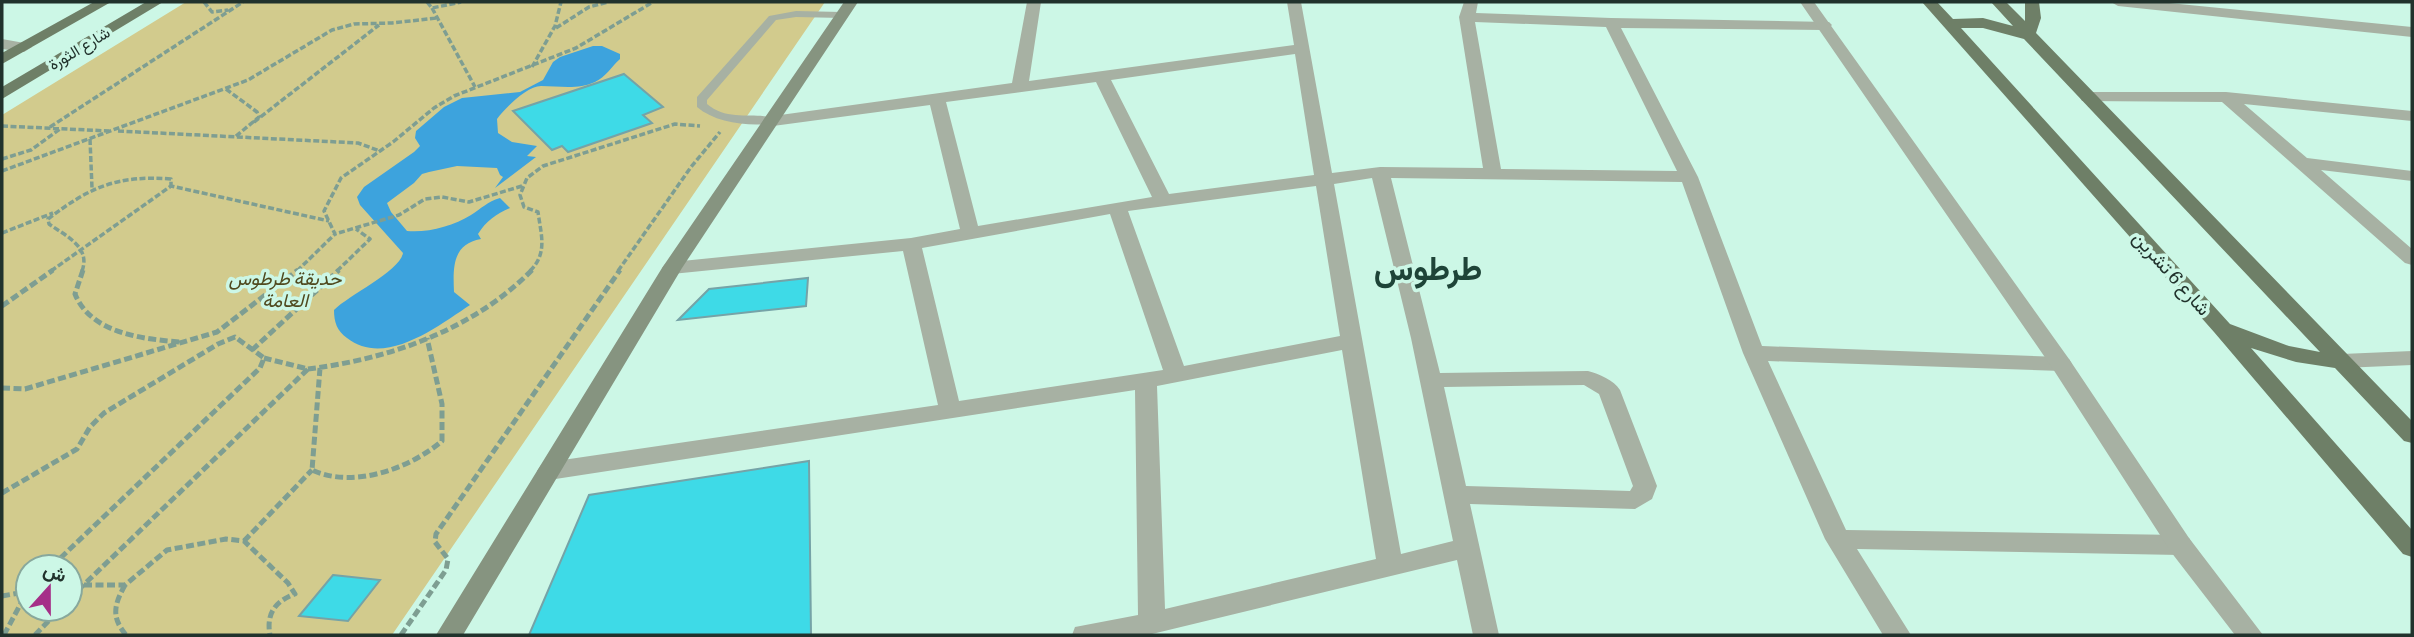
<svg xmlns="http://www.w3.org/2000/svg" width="2414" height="637" viewBox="0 0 2414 637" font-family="Literata,Vazirmatn,serif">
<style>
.green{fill:#d2cb8d;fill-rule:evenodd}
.water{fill:#3da3dd}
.building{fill:#3edae7;stroke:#75a3a7;stroke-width:2}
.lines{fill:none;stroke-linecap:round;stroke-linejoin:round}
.path-far1{stroke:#7e9e92;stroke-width:3.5;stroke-dasharray:6 2.5;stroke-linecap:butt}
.path{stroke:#7e9e92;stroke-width:5;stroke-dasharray:8 3.5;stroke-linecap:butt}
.service{fill:#a7b1a3;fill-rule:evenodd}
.minor{fill:#a7b1a3;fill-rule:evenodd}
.tertiary{fill:#a7b1a3;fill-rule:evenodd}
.secondary{fill:#869480;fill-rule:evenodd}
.primary{fill:#6e7f67;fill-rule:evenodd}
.labels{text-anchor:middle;stroke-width:7;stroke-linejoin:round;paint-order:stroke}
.far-street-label{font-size:16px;fill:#21322c;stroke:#ccf7e6}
.street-label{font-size:19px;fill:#21322c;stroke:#ccf7e6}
.park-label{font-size:19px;font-style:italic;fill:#4f491e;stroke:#ccf7e6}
.town-label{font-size:33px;font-weight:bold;fill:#1e4438;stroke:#ccf7e6}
</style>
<rect width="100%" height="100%" fill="#ccf7e6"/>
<!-- green -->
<path class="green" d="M186 2H825L392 635H2V115ZM28 567H70V609H28Z"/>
<!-- water -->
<path class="water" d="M593 46H602L620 54V59C612 66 606 77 595 82 578 90 559 86 541 86 527 86 505 108 497 119L498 133 512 142 537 146 527 156 536 157 495 188 503 177 500 175 497 168 457 166 429 172 422 174 414 183 387 203 391 212 407 231C428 233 453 226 471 215 482 208 487 202 500 198L510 208C496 214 486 221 478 234L481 239C452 244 453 268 454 292L470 305C438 326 385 368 347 338 337 331 334 322 334 310 349 295 400 271 403 253L360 205 357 197 364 187 414 152 420 146 415 138 416 131 444 107 462 98 520 92 543 80 553 62 560 57Z"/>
<!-- building -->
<path class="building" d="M624 74 663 107 643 115 652 123 568 152 562 146 552 150 513 111Z
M808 278 806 306 678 320 709 289Z
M809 461 811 635H529L589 495Z
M333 575 380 580 348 621 299 616Z"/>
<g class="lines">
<!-- path-far1 -->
<path class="path-far1" d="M204 2 212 12 228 10
M427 2 432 8 461 2
M432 8 475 87
M556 28 589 7 608 2
M532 67 555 26 561 2
M226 89 257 112 259 117 235 137
M254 122 379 25
M2 126 109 131
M50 127 243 2
M118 131 358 143 380 151
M90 139 92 188
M2 159 31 150 60 129
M2 171 248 80 332 30 354 24 392 23 437 18
M522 186 469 202 442 197 425 199 399 215 335 234 324 211 341 178 393 142 434 108 454 96 576 48 653 2
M2 233 53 213
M51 271 171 186 329 221
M82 271C91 247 66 236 49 224L48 219C90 187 117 175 171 179V186
M297 271 335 234
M337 271 370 239 356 229
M530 271C548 253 541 235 538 212L524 207 520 195 527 178 543 166 675 124 700 126
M618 271 691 167 720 132"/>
<!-- path -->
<path class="path" d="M83 270 75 294C91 334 144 339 180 342
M2 306 53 270
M252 350 339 270
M320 368 312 470C353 489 409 469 442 441V404L427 338
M308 369C389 359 473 330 532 270
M2 388 25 389 217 332 298 270
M2 493 77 449 90 427 104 413 218 344 235 337 264 358 260 368 51 567
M244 541 312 470
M84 585H125L167 550 226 539 244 541 288 583 295 594C275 601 266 614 270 635
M125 585C114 605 111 617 126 635
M2 596 25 592
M70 598 308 369 264 358
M4 635 28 590
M35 635 60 609
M401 635 446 570 448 559 435 542 436 534 620 270"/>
<!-- service -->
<path class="service" d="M796 11 842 12 847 15 842 18 796 17 776 20 707 100V104C730 124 761 109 779 121L777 123C752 127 717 124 697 107V97L769 16Z"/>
<!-- minor -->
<path class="minor" d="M1027 2H1041L1029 81 1294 45 1287 2H1301L1332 173 1380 167 1483 168 1459 17 1464 2H1478L1476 13 1611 18 1829 22 1832 25 1829 28 1824 30 1621 28 1698 177 1762 346 2061 357 2069 359 2072 364 2069 369 2061 371 1768 361 1846 530 2180 535 2189 538 2193 545 2189 552 2180 555 1857 549 1911 635H1883L1825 539 1743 353 1682 182 1391 178 1440 373 1588 371C1599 374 1614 380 1620 390L1657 486 1652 499 1635 509 1470 504 1499 635H1473L1457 560 1152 634 1072 635 1075 627 1138 615 1135 390 549 480 541 477 537 471 541 465 549 462 938 405 903 251 672 274 665 272 662 268 665 264 672 262 911 238 960 229 930 105 773 126 764 121 773 116 1012 83ZM1475 22 1606 27 1677 171 1501 169ZM1295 54 1314 175 1169 194 1111 80ZM1096 82 1152 197 978 226 946 102ZM1372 178 1411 338 1453 541 1401 554 1334 184ZM1316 186 1340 336 1184 366 1128 211ZM1110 214 1163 370 959 401 922 248ZM1342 350 1376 559 1165 609 1157 386ZM1584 385 1599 394 1633 486 1630 491 1466 486 1444 387Z
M2111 2H2159L2412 27V37L2118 6Z
M2 39 30 44 32 47 24 52 2 49Z
M2088 92H2226L2412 111V121L2244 104 2307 158 2412 171V181L2321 170 2412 249V265L2405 263 2222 102 2082 101 2080 97 2082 93Z
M2412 351V365L2342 368 2334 366 2331 361 2334 356 2342 354Z"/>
<!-- tertiary -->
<path class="tertiary" d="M1800 2H1814L2069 359 2189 538 2263 635H2235L2171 552 2053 369Z"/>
<!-- secondary -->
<path class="secondary" d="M844 2H858L682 268 463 635H436L662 268Z"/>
<!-- primary -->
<path class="primary" d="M94 2H111L2 64V53Z
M146 2H163L2 99V87Z
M1922 2H1937L1953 19 1983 18 2013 26 1991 2H2006L2025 21V2H2039L2041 18 2036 33 2412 421V443L2404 441 2335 368 2296 362 2251 348 2412 530V557L2403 554 2214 332ZM1961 28H1983L2024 39 2320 352 2289 346 2230 324Z"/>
</g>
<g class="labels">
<!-- far-street labels -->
<g class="far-street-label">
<text transform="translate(79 48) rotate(-31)" y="6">شارع الثورة</text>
</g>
<!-- street labels -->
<g class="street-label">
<text transform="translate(2172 273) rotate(48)" y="7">شارع 6 تشرين</text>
</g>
<!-- park labels -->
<g class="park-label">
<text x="285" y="285">حديقة طرطوس<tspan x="285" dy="22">العامة</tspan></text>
</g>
<!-- town labels -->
<g class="town-label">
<text x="1428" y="280">طرطوس</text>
</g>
</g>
<!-- border -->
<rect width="2414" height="637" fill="none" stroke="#21322c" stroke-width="7"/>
<!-- north arrow -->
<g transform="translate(49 588) rotate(21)"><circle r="33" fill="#ccf7e6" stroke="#88a89c" stroke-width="2"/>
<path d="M0-5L12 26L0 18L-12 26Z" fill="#a52f88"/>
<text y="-10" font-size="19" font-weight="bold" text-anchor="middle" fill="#21322c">ش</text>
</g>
</svg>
